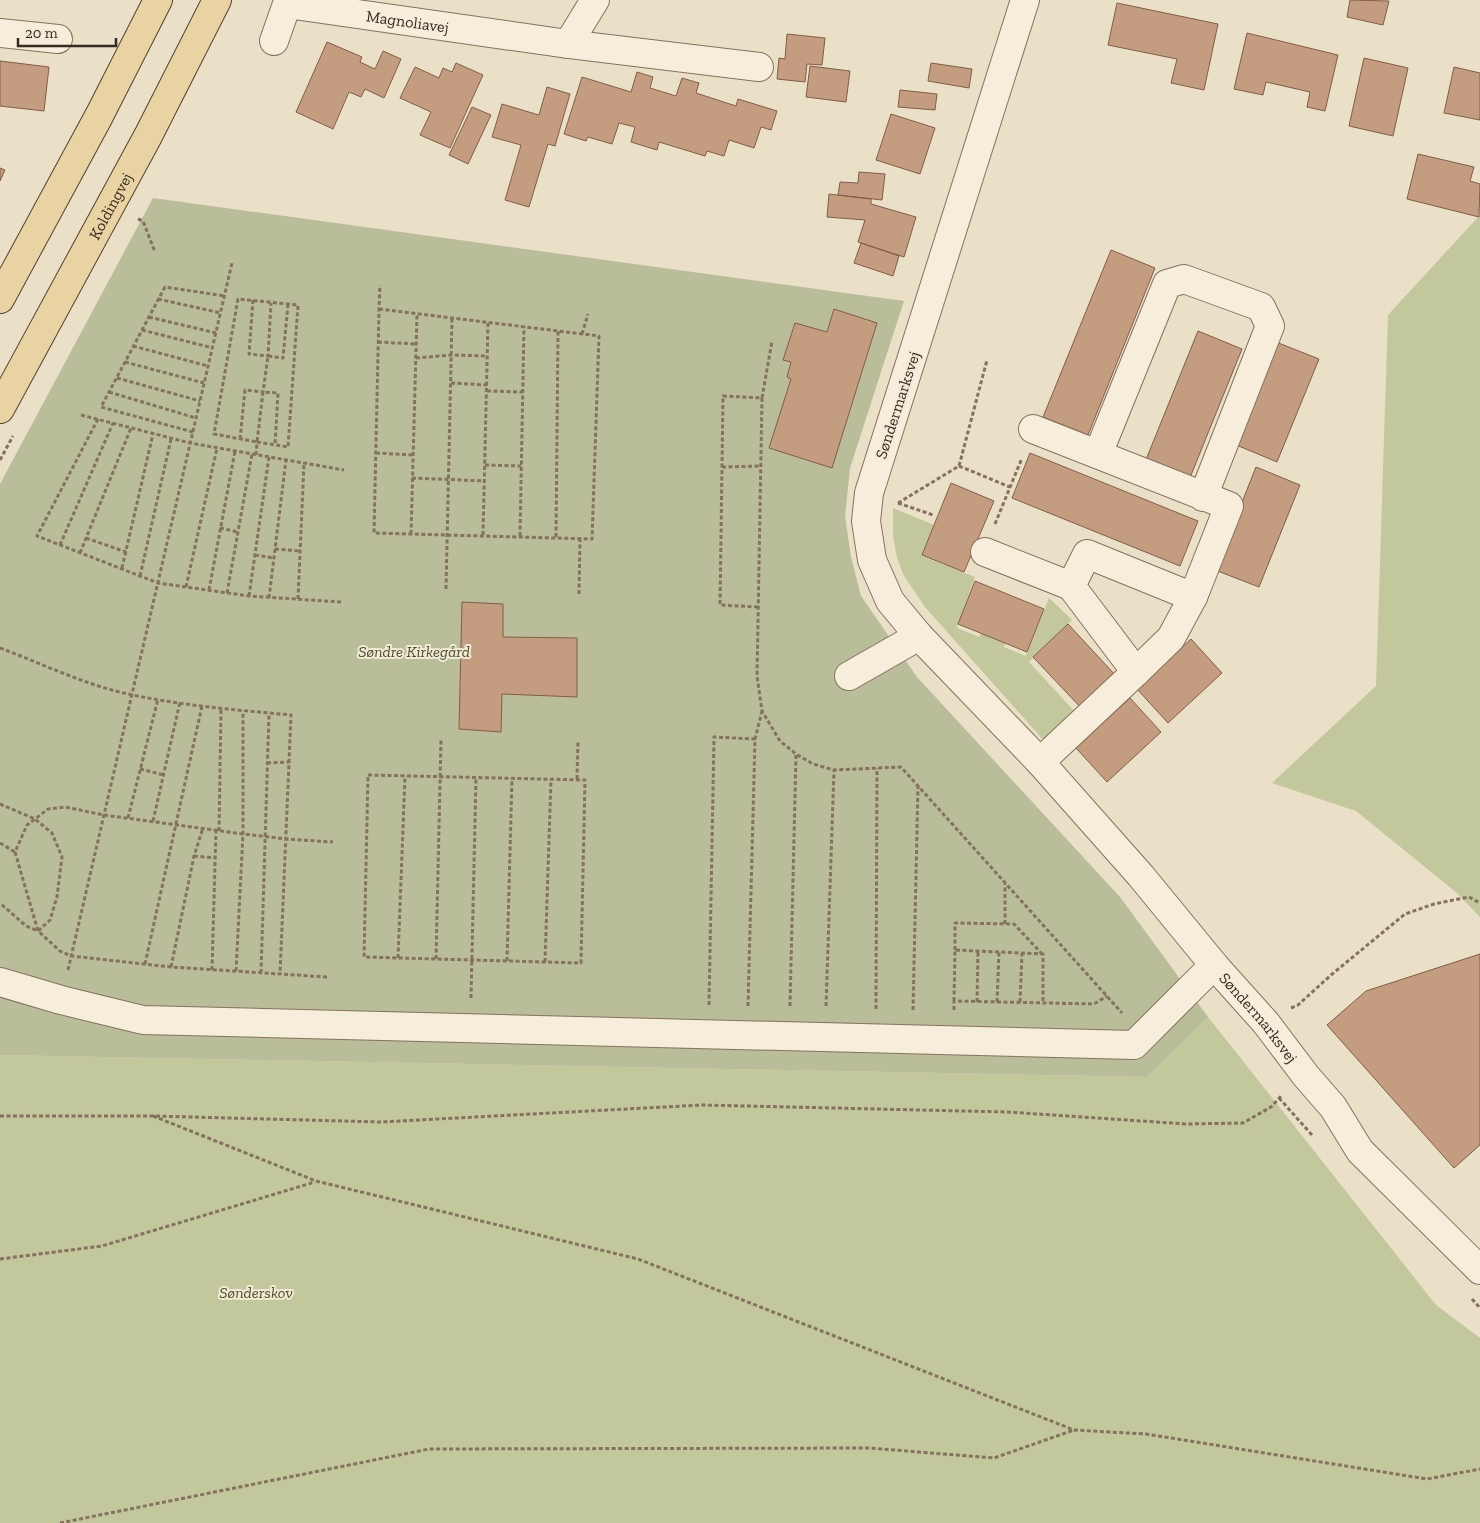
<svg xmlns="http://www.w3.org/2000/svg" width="1480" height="1523" viewBox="0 0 1480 1523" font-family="'Zilla Slab',serif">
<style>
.green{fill:#c3c79c}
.cemetery{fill:#b9bd9a}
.building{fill:#c49d81;stroke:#815d47}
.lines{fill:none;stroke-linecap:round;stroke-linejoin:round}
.minor-casing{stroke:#84725e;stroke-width:30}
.major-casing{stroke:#524132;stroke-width:30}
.path{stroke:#84725e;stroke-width:3;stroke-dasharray:4 2.5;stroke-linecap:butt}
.minor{stroke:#f6edda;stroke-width:28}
.major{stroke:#e9d3a3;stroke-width:28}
.labels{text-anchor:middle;stroke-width:4;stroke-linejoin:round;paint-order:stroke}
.street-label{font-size:16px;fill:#362b21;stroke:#f2ead6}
.park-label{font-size:16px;font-style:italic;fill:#475029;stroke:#f2ead6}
</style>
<rect width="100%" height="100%" fill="#eadfc7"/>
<!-- green -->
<path class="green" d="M1480 215V917L1457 893 1356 811 1272 783 1376 686 1388 315Z
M893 508 934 525 922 556 975 577 957 628 979 637 981 633 1005 642 1004 647 1026 656 1049 598 1072 620 1029 662 1077 714 1046 743 925 607 904 576 897 558 893 536Z
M1208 1017 1436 1305 1480 1338V1523H0V1055L1147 1077Z"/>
<!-- cemetery -->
<path class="cemetery" d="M153 198 904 301 850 468 845 516 851 557 861 596 917 677 1120 897 1208 1017 1147 1077 0 1055V484Z"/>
<!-- building -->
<path class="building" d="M1350 0 1389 1 1383 25 1347 17Z
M1117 3 1218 24 1204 90 1171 83 1177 59 1108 45Z
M1247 33 1338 55 1325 111 1307 107 1310 92 1266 82 1263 95 1234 89Z
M787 34 825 38 822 65 807 64 805 82 777 79 779 58 785 59Z
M327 42 362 57 360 62 375 69 383 51 401 59 384 98 365 89 361 97 349 92 333 129 296 112Z
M1364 58 1408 68 1393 136 1349 126Z
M0 61 49 67 44 111 0 106Z
M456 63 483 75 450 148 420 135 431 112 400 98 415 67 439 78 443 68 452 72Z
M931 63 972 69 969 88 928 81Z
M810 66 850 71 846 102 806 97Z
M1454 67 1480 73V120L1444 113Z
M637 72 653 77 650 88 676 96 682 78 699 83 696 93 736 106 738 99 777 111 771 130 761 127 754 148 729 140 724 156 707 151 705 156 659 142 657 150 631 142 635 127 619 123 612 144 588 137 586 141 564 134 582 77 631 92Z
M547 87 570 94 555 146 548 144 529 207 505 200 521 145 492 137 502 104 539 115Z
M900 90 937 94 935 110 898 107Z
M472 107 491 115 468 164 449 155Z
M891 114 935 128 920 174 876 160Z
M1418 154 1474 167 1470 181 1480 184 1479 217 1407 199Z
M0 168 5 170 0 181Z
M859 172 885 174 882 200 838 195 840 182 858 183Z
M829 194 871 199V204L916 217 904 257 858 242 865 220 827 217Z
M861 243 899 256 893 276 854 263Z
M1111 250 1155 268 1088 435 1043 417Z
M834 309 877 323 832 468 769 448 791 379 787 377 791 362 783 360 795 323 827 332Z
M1198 331 1242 349 1187 485 1143 467Z
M1276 342 1319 359 1277 462 1234 444Z
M1030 453 1198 521 1180 566 1012 498Z
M1256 467 1300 485 1259 587 1215 570Z
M951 483 994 501 964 572 922 555Z
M975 581 1044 609 1027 652 958 624Z
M462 602 503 604V637L577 638V697L502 694 501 732 459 729Z
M1068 624 1118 678 1083 710 1033 657Z
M1191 639 1222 673 1168 723 1137 689Z
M1130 698 1161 732 1107 782 1076 748Z
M1480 954V1145L1454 1168 1327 1025 1366 991Z"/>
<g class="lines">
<!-- minor casing -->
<g class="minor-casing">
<g id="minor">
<path id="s1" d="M1025 0 869 493 866 521 872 560 890 601 919 636 1040 762 1141 876 1214 965 1266 1023 1306 1076 1333 1107 1360 1151 1480 1270"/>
<path d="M0 33 58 39"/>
<path id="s2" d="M274 41 287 4 568 44 759 67"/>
<path d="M568 44 595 0"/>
<path d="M1033 429 1229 506 1193 597 1171 638 1136 672 1040 762"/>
<path d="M1098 454 1167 284 1184 279 1261 307 1270 326 1203 497"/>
<path d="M985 552 1071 586"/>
<path d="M1136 672 1071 586 1087 554 1193 597"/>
<path d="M849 676 919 636"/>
<path d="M0 982 61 1000 143 1020 1134 1045 1214 965"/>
</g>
</g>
<!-- major casing -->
<g class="major-casing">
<g id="major">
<path d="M0 299 99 116 158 0"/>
<path id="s3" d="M0 409 148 136 217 0"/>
</g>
</g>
<!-- path -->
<path class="path" d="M138 219 143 221 155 252
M158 299 221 313
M253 300 249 354 268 356 271 303
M379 309 599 336 592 539 374 533 379 309 380 285
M149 317 216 333
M142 330 213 348
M582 334 588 314
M378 342 416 344
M133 346 208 366
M416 358 451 355 487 356
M125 362 204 383
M117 378 200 401
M451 383 487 385
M487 391 522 392
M109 392 196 418
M762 398 772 341
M81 415 190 443 344 470
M98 419 37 536 158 583 249 596 341 602
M193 432 101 407 165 287 225 296
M240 439 245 390 263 392 268 356 283 358 288 304
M376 453 413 455
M256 455 257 442 288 447 298 305 238 299 214 434 257 442 263 392 278 393 275 444
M0 460 13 436
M485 465 521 466
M959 466 1010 487
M722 467 761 466
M412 478 485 481
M898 503 959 466 987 360
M898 503 933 515
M995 524 1022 458
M220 528 238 532
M411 534 417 314
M483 535 488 322
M520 536 524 326
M556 537 558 331
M86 538 126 552
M60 545 113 423
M275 549 300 551
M80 553 131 428
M255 555 274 558
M122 568 153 434
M140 576 171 439
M186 587 217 448
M446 589 452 318
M209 590 235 451
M227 593 252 454
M579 594 580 538
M249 596 269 457
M269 598 286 460
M298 599 304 463
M758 607 720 605 723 396 762 398 757 676 762 711 780 741 796 754 813 764 834 770 901 767 1122 1013
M0 648C43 664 87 686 133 695 185 706 238 710 291 715L280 974
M267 763 289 762
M140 769 164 775
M368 775 585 780 581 963 364 957Z
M577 779 578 741
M0 804 35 819 52 833 62 857 57 897 50 920 38 931 26 926 0 903
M128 818 158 699
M153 821 180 702
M219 831 221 709
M0 843 15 852
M194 856 215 858
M1005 924V884
M955 950V923L1014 924 1042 954
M398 958 405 776
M436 959 441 739
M507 961 512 778
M545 962 551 779
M145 964 202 706
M171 967 194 856 203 828
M68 970 232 263
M212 970 216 830
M236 971 243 834V711
M261 973 269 713
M327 977 171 967 71 956 60 951 38 931 15 852 27 825 48 809 65 807 104 815 243 834 286 839 333 842
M471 998 476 777
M954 1001 955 950 1043 954V1003
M977 1002 978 951
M997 1002 999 952
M1020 1002 1022 953
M709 1005 714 737 755 739
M748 1006 755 739 762 711
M790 1006 796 754
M826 1006 834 770
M1291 1008 1298 1005 1331 975 1405 914 1434 904 1469 897 1480 903
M876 1009 877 768
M913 1010 918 786
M954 1010V1001L1094 1004 1107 996
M1279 1098 1312 1135
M0 1116H153L381 1122 702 1105 1008 1112 1186 1124 1243 1123 1271 1107 1282 1095
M153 1116 316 1181 638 1259 1074 1430 1146 1434 1427 1479 1480 1469
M0 1259 102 1246 315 1182
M1472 1299 1480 1308
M60 1523 429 1449 869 1448 994 1458 1074 1430"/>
<!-- minor -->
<use href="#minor" class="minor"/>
<!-- major -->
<use href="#major" class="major"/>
</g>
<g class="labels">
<!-- street labels -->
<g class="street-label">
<text dy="6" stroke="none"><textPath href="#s2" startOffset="161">Magnoliavej</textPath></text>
<text dy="6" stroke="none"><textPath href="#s3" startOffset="231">Koldingvej</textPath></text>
<text transform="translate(897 405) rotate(-72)" y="6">Søndermarksvej</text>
<text dy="6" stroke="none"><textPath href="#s1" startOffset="1186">Søndermarksvej</textPath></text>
</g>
<!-- park labels -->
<g class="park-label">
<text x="414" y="657">Søndre Kirkegård</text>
<text x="256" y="1298">Sønderskov</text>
</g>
</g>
<!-- scale -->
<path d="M18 38v8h98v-8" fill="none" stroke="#362b21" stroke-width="2.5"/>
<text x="25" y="38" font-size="15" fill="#362b21" stroke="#f2ead6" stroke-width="4" paint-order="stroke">20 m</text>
</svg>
